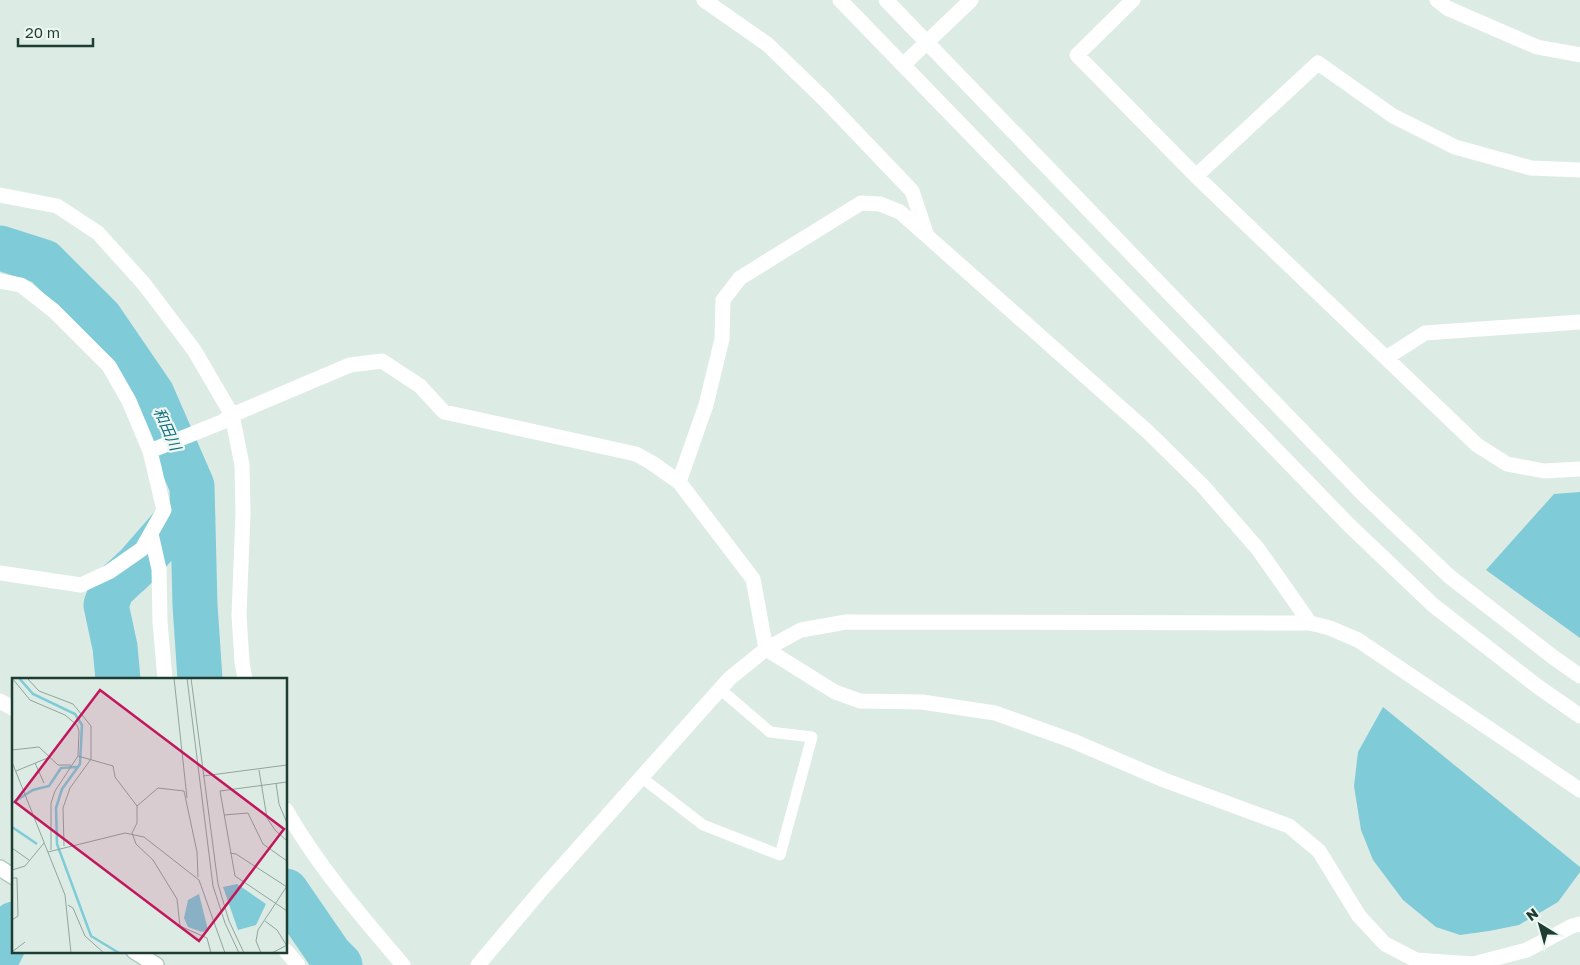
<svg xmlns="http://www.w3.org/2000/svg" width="1580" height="965" viewBox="0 0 1580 965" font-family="'Golos Text','Noto Sans JP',sans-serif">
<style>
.water{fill:#7fcbd7}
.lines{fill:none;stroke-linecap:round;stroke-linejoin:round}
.river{stroke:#7fcbd7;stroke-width:45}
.secondary-casing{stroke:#b0ccc1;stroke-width:18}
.service{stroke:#fff;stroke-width:11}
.minor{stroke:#fff;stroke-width:15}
.tertiary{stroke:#fff;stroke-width:15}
.secondary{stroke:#fff;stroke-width:15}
.labels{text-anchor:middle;stroke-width:4.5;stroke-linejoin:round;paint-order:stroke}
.water-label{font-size:15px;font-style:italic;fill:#126d7d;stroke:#eef8f3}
.inset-river{fill:none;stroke:#7fcbd7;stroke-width:2.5}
.inset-road{fill:none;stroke:#90a59e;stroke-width:1}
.view{fill:#c2185b;fill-opacity:0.15;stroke:#c2185b;stroke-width:2.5}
.inset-edge{fill:none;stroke:#1d3c33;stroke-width:2.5}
</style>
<rect width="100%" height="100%" fill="#ddebe5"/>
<!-- water -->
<path class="water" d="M1580 492V638L1486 570 1554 494Z
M1383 707 1580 867V872L1558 902 1519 925 1489 931 1460 935 1436 927 1403 900 1373 860 1361 830 1354 786 1358 752Z"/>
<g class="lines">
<!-- river -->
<path class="river" d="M0 248 44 262 100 318 152 394 192 486 195 605 200 679
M118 679 115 647 106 605 112 589 137 566 171 527 193 519
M286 891 330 955 340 965
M0 952 14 924"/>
<!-- secondary casing -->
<g class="secondary-casing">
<path id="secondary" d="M0 868 14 877
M134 951 156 965"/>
</g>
<!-- service -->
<path class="service" d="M641 777 703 825 780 855 812 737 770 732 720 689"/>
<!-- minor -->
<path class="minor" d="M704 0 767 44 825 100 912 191 927 236
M1133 0 1077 55 1196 176 1477 445 1507 464 1544 471 1580 469
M1196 176 1318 63 1393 116 1455 147 1531 168 1580 170
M0 195 57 206 98 233 144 284 194 350 232 415 242 465 243 514 239 615 242 662 245 679
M0 281 21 285 54 311 109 366 129 401 150 451 164 510 142 549 109 572 81 585 0 573
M1386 358 1425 333 1580 322
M150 451 222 422 232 415 350 365 382 361 420 386 444 412 636 454 652 463 679 482 753 579 766 649 835 692 860 701 922 702 995 713 1073 741 1164 780 1289 826 1319 851 1359 916 1385 944 1416 960 1473 964 1527 950 1572 926 1580 924
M679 482 706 405 722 339 723 300 740 278 861 203 880 204 900 212 1147 431 1202 485 1258 549 1310 623
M151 534 159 569 160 622 165 679
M0 701 14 709
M286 810C317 865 362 917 403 965
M286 951 298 965"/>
<!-- tertiary -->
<path class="tertiary" d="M840 0 1349 525 1433 605 1537 686 1580 716
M886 0 1365 496 1449 576 1553 657 1580 676
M1437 0 1447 8 1537 47 1580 55
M903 65 971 0
M478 965 542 889 730 678 766 649 801 630 846 622 1310 623 1330 628 1358 640 1580 790"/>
<!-- secondary -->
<use href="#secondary" class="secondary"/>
</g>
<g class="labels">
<!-- water labels -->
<g class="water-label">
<text transform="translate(167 429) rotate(66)" y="5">和田川</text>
</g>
</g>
<!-- overview -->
<g transform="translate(12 678)">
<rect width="275" height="275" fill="#ddebe5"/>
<path d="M225 206 254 226 244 247 226 252 211 209ZM187 216 196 252 190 254 176 249 172 240 176 222Z" fill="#7fcbd7"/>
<path class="inset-river" d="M7 0 21 16 63 36 70 47 68 86 50 111 44 130 45 166 79 258 107 275M0 125 21 112 37 108 49 90 65 89M0 149 25 166"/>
<path class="inset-road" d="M0 0 18 22 53 37 65 47 67 53 66 78 43 113 39 125V172M15 0 27 13 61 26 79 48V81L58 110 51 130 52 168M162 0 175 120M175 0 201 208 213 245 227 275M179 0 206 206 217 243 232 275M0 72 27 69 46 87H59M66 78 101 88 103 99 125 128V145L120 155 124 166 141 182 165 221 168 248 195 260 199 275M0 84 53 217 59 275M23 85 32 105M247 92 255 140 263 152 275 163M4 93 38 79M191 98 275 87M275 104 208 113 223 198 275 233M264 105 267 126 275 145M125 128 146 110 172 113 185 174 186 199M212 137 236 135 251 166 275 183M0 170 17 182M36 174 113 155 132 159 187 202 213 275M218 175 224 176 275 209M0 192 13 188 32 165M0 200H5L6 238 0 242M56 227 61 230 73 258 92 275M253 243 265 252 275 268M0 274 13 264M249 275 244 263 246 252 275 208M260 275 275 267"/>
<path class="view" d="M88 12 272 151 187 263 3 124Z"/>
<rect width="275" height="275" class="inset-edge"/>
</g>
<!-- north arrow -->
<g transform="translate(1540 925) rotate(323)" stroke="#eef8f3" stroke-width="4" paint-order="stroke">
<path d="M0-4L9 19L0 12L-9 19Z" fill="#1d3c33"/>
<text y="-8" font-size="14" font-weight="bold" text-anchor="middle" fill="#1d3c33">N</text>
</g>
<!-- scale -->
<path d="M18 38v8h75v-8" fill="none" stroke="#1d3c33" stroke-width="2.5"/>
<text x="25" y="38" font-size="15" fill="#1d3c33" stroke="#eef8f3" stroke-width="4" paint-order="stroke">20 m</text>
</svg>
